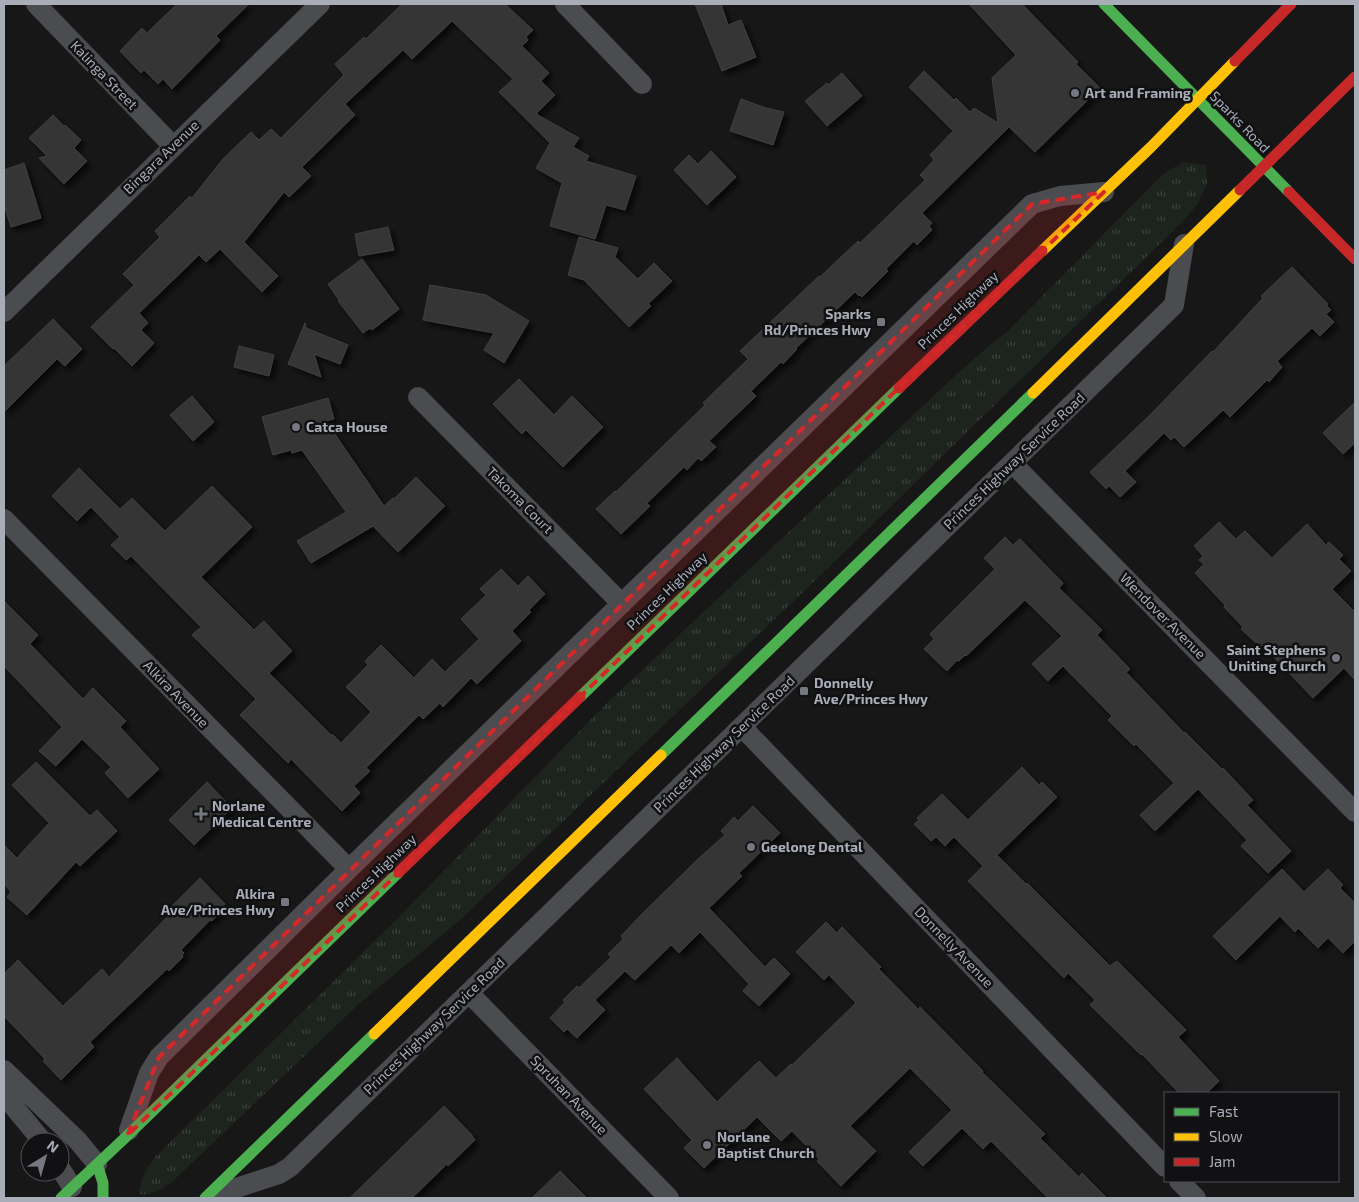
<svg xmlns="http://www.w3.org/2000/svg" width="1359" height="1202" viewBox="0 0 1359 1202" font-family="'Exo 2',sans-serif">
<style>
.grass{fill:url(#grass-tufts)}
.building{fill:#353536;stroke:#3f4043;filter:url(#shadow)}
.lines{fill:none;stroke-linecap:round;stroke-linejoin:round}
.street{stroke:#4b4c50;stroke-width:20}
.fast{stroke:#4caf50;stroke-width:11}
.slow{stroke:#ffc107;stroke-width:11}
.jam{stroke:#c62828;stroke-width:11}
.marked{fill:#d62828;fill-opacity:0.2;stroke:#d62828;stroke-width:4;stroke-dasharray:10 6;stroke-linejoin:round}
.poi-dot{fill:#757880;stroke:#111113;stroke-width:2}
.labels{text-anchor:middle;stroke-width:5;stroke-linejoin:round;paint-order:stroke}
.street-label{font-size:14px;fill:#a8adb8;stroke:#111113}
.poi-label{font-size:14px;font-weight:bold;fill:#a8adb8;stroke:#111113;text-anchor:start}
</style>
<defs>
<pattern id="grass-tufts" width="24" height="20" patternUnits="userSpaceOnUse" patternTransform="scale(1.25)"><rect width="24" height="20" fill="#1d241e"/><path d="M3 7l-1-3M5 7V3M7 7l1-3M15 17l-1-3M17 17v-4M19 17l1-3" fill="none" stroke="#3b413d"/></pattern>
<filter id="shadow"><feDropShadow dx="4.5" dy="4.5" stdDeviation="2.5" flood-color="#0009"/></filter>
</defs>
<rect width="100%" height="100%" fill="#171717"/>
<!-- grass -->
<path class="grass" d="M1183 162 1206 165 1207 184 1197 205 1180 224 828 568 459 921 362 1001 172 1182C163 1188 152 1196 140 1194 138 1180 148 1167 156 1156L395 921 608 702 958 373 991 344 1006 333 1162 175Z"/>
<!-- building -->
<path class="building" d="M177 4H249L216 36 220 40 172 89 163 79 158 84 144 70 141 73 120 51 142 28 147 33Z
M402 4H505L533 30 526 37 528 40 522 46 549 73 541 81 555 95 536 114 579 138 573 147 589 156 586 161 636 176 625 210 606 205 595 239 550 226 562 183 536 168 550 143 499 92 513 79 452 21 412 59 403 50 345 104 355 115 302 167 311 176 289 197 284 192 244 242 278 276 262 292 220 249 206 262 199 255 139 313 148 323 141 330 154 343 132 366 114 348 113 349 91 327 134 285 123 274 160 237 155 231 190 196 192 198 223 159 251 132 259 140 271 129 281 138 344 75 335 64 364 37 366 39Z
M695 4H721L728 25 741 20 756 57 722 71Z
M969 4H1022L1078 62 1076 64 1100 88 1035 152 1009 127 922 213 932 223 929 226 932 230 917 245 914 241 886 269 888 271 862 297 860 295 859 296 855 292 796 348 797 349 783 364 781 362 751 391 756 396 709 441 716 447 701 461 698 458 687 470 684 467 647 503 650 506 621 534 596 509 615 491 616 492 705 405 703 403 748 359 740 351 819 276 820 277 858 241 860 243 925 180 920 175 934 160 930 155 953 131 909 87 924 71 954 100 956 98 970 112 974 108 998 123 992 78 1016 55Z
M842 73 862 96 827 126 805 101 827 83 828 85Z
M741 99 766 108 784 112 773 145 730 131Z
M53 115 64 126 65 125 81 140 74 148 87 161 64 184 39 158 47 156 29 138Z
M711 151 736 177 707 205 674 170 689 155 698 164Z
M24 163 41 218 11 227 4 205V170Z
M388 227 394 250 359 256 355 234Z
M579 237 618 248 615 257 638 279 654 263 672 281 648 304 651 306 629 327 584 280 568 275Z
M362 259 399 309 372 330 370 328 363 333 338 301 339 300 328 284Z
M1292 267 1328 304 1326 305 1331 310 1326 314 1334 322 1320 336 1312 328 1277 361 1282 367 1269 382 1267 380 1230 417 1223 410 1184 447 1174 437 1171 440 1164 433 1125 471 1136 482 1120 497 1109 486 1106 489 1090 472 1149 416 1212 351 1213 352 1263 298 1261 296Z
M430 285 486 295 529 321 504 363 484 350 494 333 423 320Z
M53 319 82 349 65 366 57 359 4 412V366Z
M305 323 306 328 348 345 340 364 314 354 321 377 288 364Z
M239 346 274 355 269 376 234 367Z
M519 379 554 415 572 396 603 427 563 467 526 430 522 434 493 404Z
M192 396 214 422 193 441 170 415Z
M328 398 334 419 326 421 384 506 393 498 394 499 416 477 445 506 398 552 373 526 311 563 297 541 346 512 302 450 292 453 291 450 273 455 262 417Z
M1355 402V443L1343 454 1323 433Z
M79 468 120 509 132 498 165 531 212 486 252 527 201 577 254 630 264 621 292 651 269 673 331 735 332 734 341 743 371 712 346 687 368 665 365 661 381 645 414 678 432 659 445 672 479 639 461 619 486 595 480 589 501 569 518 586 528 576 545 594 529 610 531 612 512 631 521 641 477 684 471 678 443 707 440 703 423 719 419 715 366 768 370 771 354 786 360 793 342 811 291 759 288 763 240 715 256 699 192 635 201 627 131 556 126 560 111 545 120 537 91 507 77 521 52 496Z
M1219 522 1236 539 1245 531 1272 558 1307 524 1326 545 1329 542 1343 555 1339 559 1351 571 1332 589 1355 612V680L1344 668 1313 698 1269 652 1268 653 1257 642 1256 643 1241 629 1243 627 1224 607 1225 605 1195 573 1204 564 1199 560 1203 556 1194 546Z
M1005 537 1013 545 1020 539 1063 583 1059 588 1102 630 1097 635 1130 669 1126 672 1184 733 1185 732 1222 769 1223 768 1253 800 1247 805 1291 851 1268 873 1241 846 1247 840 1198 789 1155 831 1140 815 1174 783 1136 744 1134 746 1108 720 1112 716 1063 666 1048 681 1032 664 1062 636 1025 600 966 656 965 655 959 661 957 660 947 671 924 649 934 639 930 634 995 569 984 558Z
M4 601 38 635 30 644 83 699 93 688 126 721 120 727 159 769 128 798 105 773 111 767 82 739 56 766 39 751 62 727 4 666Z
M36 762 90 816 97 810 117 831 80 866 76 862 27 915 7 897 11 892 4 884V845L17 858 49 823 12 785Z
M1022 767 1039 785 1042 782 1057 797 997 855 1026 884 1027 883 1110 966 1117 961 1186 1030 1178 1037 1219 1081 1207 1093H1179L1142 1054 1141 1055 1090 1005 1095 1000 1068 973 1064 978 968 881 983 866 954 837 945 846 936 837 931 841 914 824 919 820 917 818 942 794 968 820Z
M207 782 232 808 194 845 169 820Z
M753 806 780 833 739 873 742 876 709 908 765 967 774 958 790 974 759 1006 743 991 749 984 700 932 679 953 671 945 635 980 625 971 595 1000 605 1010 577 1038 567 1029 564 1032 550 1018 565 1002 563 1000 577 986 579 988 611 957 608 954 623 939 621 936 641 915 698 859 725 835 721 831 734 817 738 821Z
M1282 869 1304 892 1328 869 1343 885 1340 888 1355 903V941L1343 953 1328 938 1318 948 1298 928 1295 932 1280 916 1236 960 1213 936Z
M200 878 225 904 223 906 224 908 212 921 210 920 181 950 184 953 182 955 183 957 169 971 167 969 90 1042 94 1047 61 1080 43 1061 45 1059 4 1016V974L18 960 63 1006 102 969 109 977 172 912 169 909Z
M826 922 837 933 842 927 881 967 879 969 918 1009 920 1007 983 1071 982 1072 1045 1134 1040 1138 1079 1177 1082 1173 1107 1198H1048L991 1141 983 1149 962 1128 923 1166 909 1152 952 1110 910 1068 850 1126 876 1151 841 1186 817 1161 819 1159 792 1131 781 1141 757 1117 704 1168 684 1148 692 1140 644 1089 677 1058 717 1102 759 1061 776 1078 791 1064 792 1065 856 1003 829 975 824 980 796 952Z
M444 1106 472 1135V1136L475 1140 448 1166 447 1164 412 1198H350Z
M560 1171 587 1198H532Z"/>
<g class="lines">
<!-- street -->
<path class="street" d="M36 4 173 146
M565 4 642 84
M4 312 320 4
M418 397 622 604
M1012 463 1355 812
M4 519 349 869
M742 727 1165 1167
M469 993 669 1198
M4 1070 78 1141 97 1164
M4 1095 43 1142
M129 1130 149 1073 159 1057 349 869 1032 204 1060 196 1104 192
M60 1168 72 1187
M1179 1181 1196 1198
M213 1198 227 1191 279 1174 290 1167 1174 305 1184 244"/>
<!-- fast -->
<path class="fast" d="M1104 4 1289 192
M580 697 899 388
M661 755 1033 393
M97 1164 103 1183V1198
M61 1198 127 1136 399 872
M205 1198 374 1034"/>
<!-- slow -->
<path class="slow" d="M1042 251 1151 147 1235 61
M1033 393 1240 190
M374 1034 661 755"/>
<!-- jam -->
<path class="jam" d="M1235 61 1291 4
M1240 190 1355 77
M1289 192 1355 259
M899 388 1042 251
M399 872 580 697"/>
</g>
<!-- marked area -->
<path class="marked" d="M1104 192 909 378 127 1136 159 1057 1032 204Z"/>
<!-- markers -->
<g class="poi-dot">
<circle cx="1075" cy="93" r="5"/>
<rect x="876" y="317" width="10" height="10" rx="2.5"/>
<circle cx="296" cy="427" r="5"/>
<circle cx="1336" cy="658" r="5"/>
<rect x="799" y="686" width="10" height="10" rx="2.5"/>
<path d="M198.5 806.5h5v5h5v5h-5v5h-5v-5h-5v-5h5z"/>
<circle cx="751" cy="847" r="5"/>
<rect x="280" y="897" width="10" height="10" rx="2.5"/>
<circle cx="707" cy="1145" r="5"/>
</g>
<g class="labels">
<!-- street labels -->
<g class="street-label">
<text transform="translate(104 75) rotate(46)" y="5">Kalinga Street</text>
<text transform="translate(1240 122) rotate(46)" y="5">Sparks Road</text>
<text transform="translate(161 157) rotate(-44)" y="5">Bingara Avenue</text>
<text transform="translate(958 310) rotate(-44)" y="5">Princes Highway</text>
<text transform="translate(1014 461) rotate(-44)" y="5">Princes Highway Service Road</text>
<text transform="translate(520 500) rotate(45)" y="5">Takoma Court</text>
<text transform="translate(667 591) rotate(-44)" y="5">Princes Highway</text>
<text transform="translate(1163 616) rotate(45)" y="5">Wendover Avenue</text>
<text transform="translate(176 694) rotate(46)" y="5">Alkira Avenue</text>
<text transform="translate(724 744) rotate(-44)" y="5">Princes Highway Service Road</text>
<text transform="translate(376 873) rotate(-44)" y="5">Princes Highway</text>
<text transform="translate(954 947) rotate(46)" y="5">Donnelly Avenue</text>
<text transform="translate(434 1026) rotate(-44)" y="5">Princes Highway Service Road</text>
<text transform="translate(569 1095) rotate(46)" y="5">Spruhan Avenue</text>
</g>
<!-- poi labels -->
<g class="poi-label">
<text x="1085" y="98">Art and Framing</text>
<text x="871" y="319" text-anchor="end">Sparks<tspan x="871" dy="16">Rd/Princes Hwy</tspan></text>
<text x="306" y="432">Catca House</text>
<text x="1326" y="655" text-anchor="end">Saint Stephens<tspan x="1326" dy="16">Uniting Church</tspan></text>
<text x="814" y="688">Donnelly<tspan x="814" dy="16">Ave/Princes Hwy</tspan></text>
<text x="212" y="811">Norlane<tspan x="212" dy="16">Medical Centre</tspan></text>
<text x="761" y="852">Geelong Dental</text>
<text x="275" y="899" text-anchor="end">Alkira<tspan x="275" dy="16">Ave/Princes Hwy</tspan></text>
<text x="717" y="1142">Norlane<tspan x="717" dy="16">Baptist Church</tspan></text>
</g>
</g>
<!-- border -->
<rect width="1359" height="1202" fill="none" stroke="#a8adb8" stroke-width="10"/>
<!-- legend -->
<rect x="1164" y="1092" width="175" height="90" fill="#111113" stroke="#4d4f55"/>
<rect x="1174" y="1108" width="25" height="8" fill="#4caf50" stroke="#4d4f55"/>
<text x="1209" y="1117" font-size="15" fill="#a8adb8">Fast</text>
<rect x="1174" y="1133" width="25" height="8" fill="#ffc107" stroke="#4d4f55"/>
<text x="1209" y="1142" font-size="15" fill="#a8adb8">Slow</text>
<rect x="1174" y="1158" width="25" height="8" fill="#c62828" stroke="#4d4f55"/>
<text x="1209" y="1167" font-size="15" fill="#a8adb8">Jam</text>
<!-- north arrow -->
<g transform="translate(45 1157) rotate(37)"><circle r="24" fill="#111113" stroke="#4d4f55"/>
<path d="M0-4L9 19L0 12L-9 19Z" fill="#757880"/>
<text y="-8" font-size="14" font-weight="bold" text-anchor="middle" fill="#a8adb8">N</text>
</g>
</svg>
